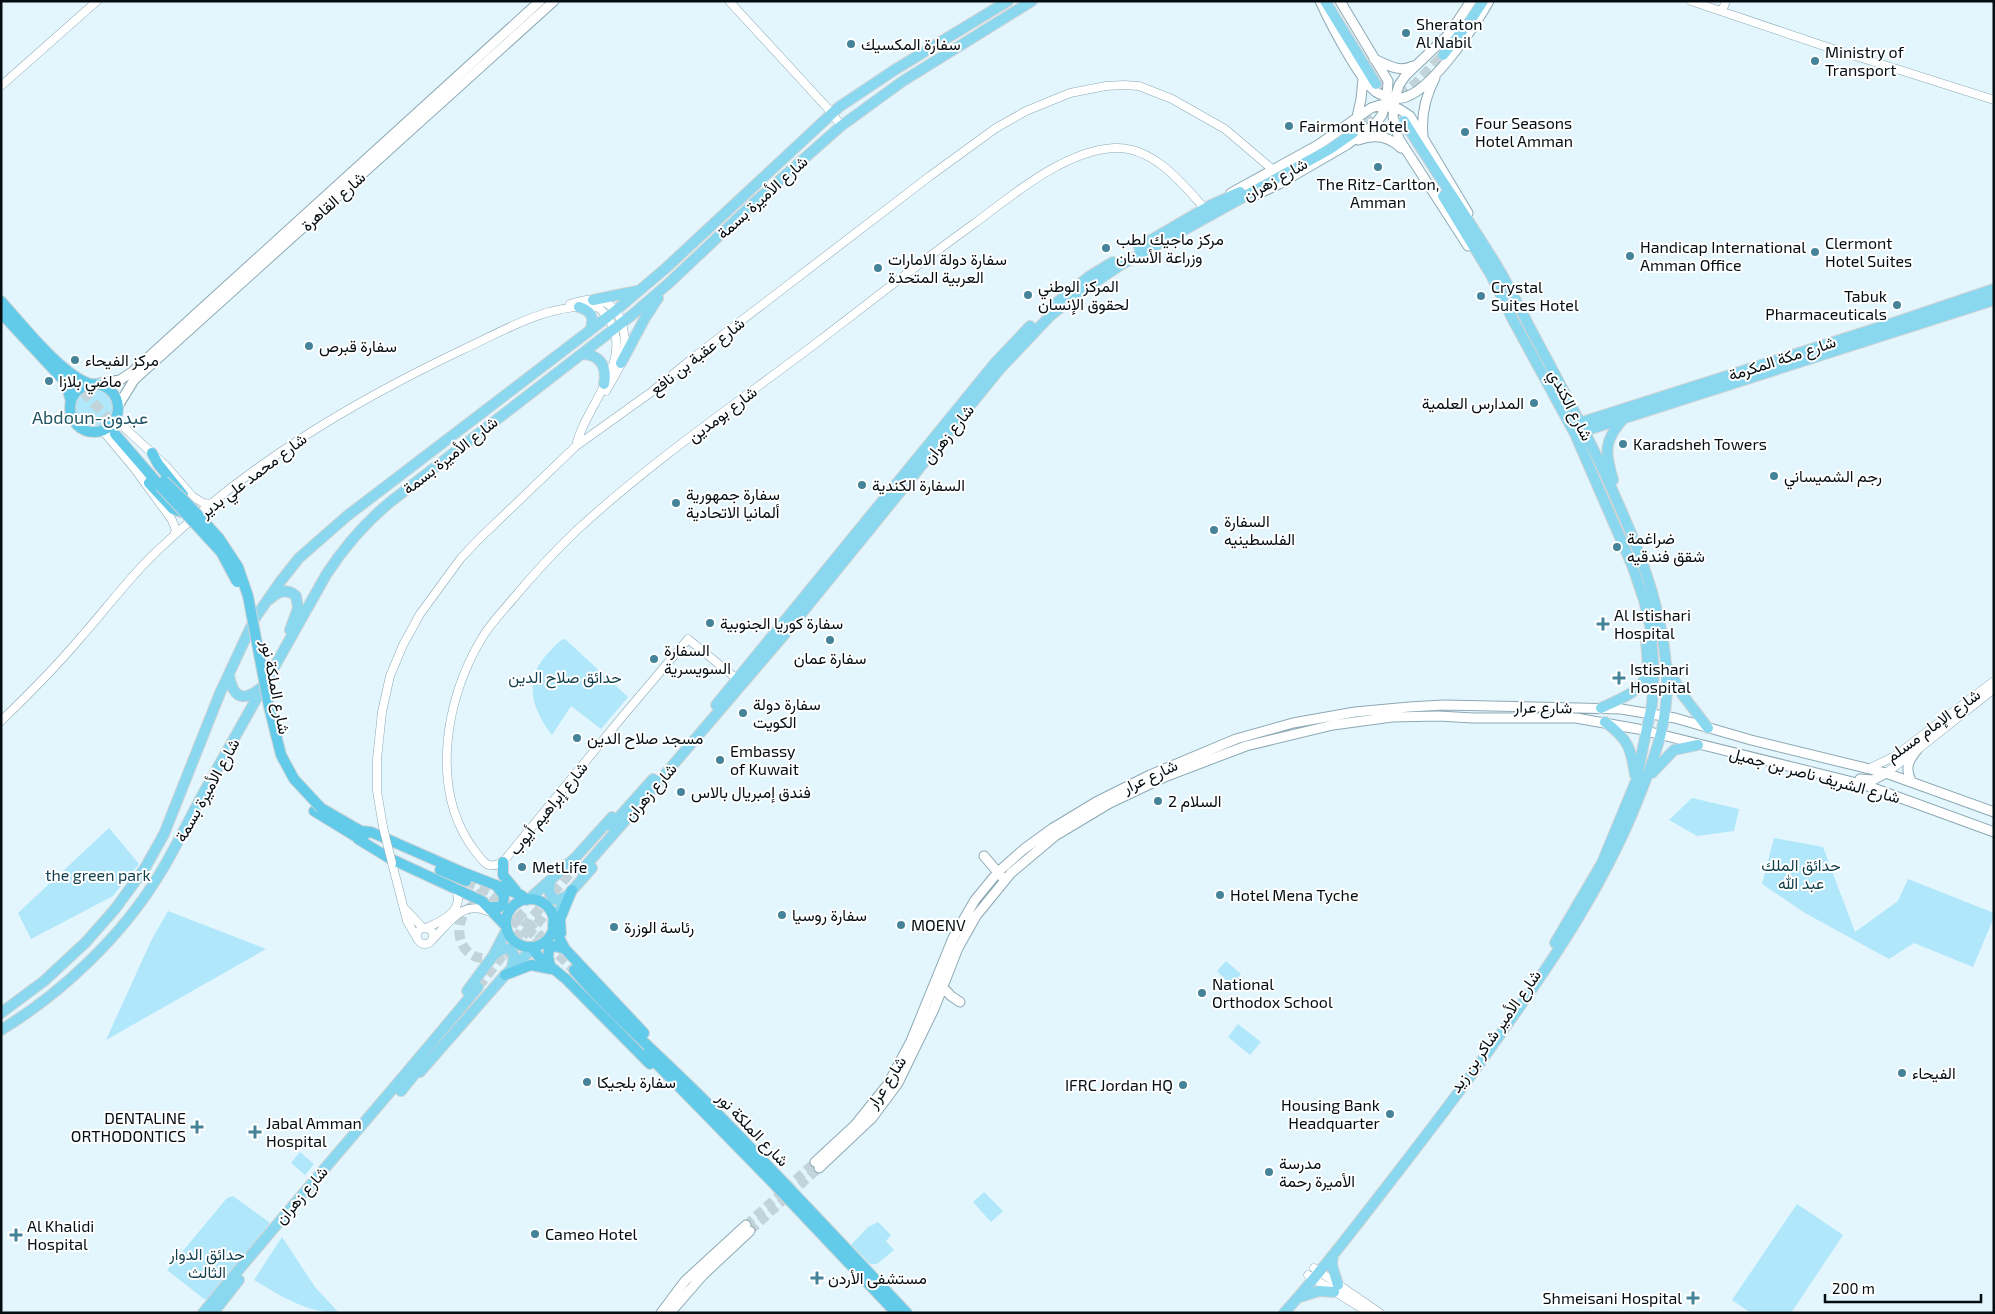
<svg xmlns="http://www.w3.org/2000/svg" width="1995" height="1314" viewBox="0 0 1995 1314" font-family="'Exo 2',Vazirmatn,sans-serif">
<style>
.green{fill:#b0e7fa}
.lines{fill:none;stroke-linecap:round;stroke-linejoin:round}
.secondary-tunnel{stroke:#c2d3da;stroke-width:9;stroke-dasharray:9 4.5;stroke-linecap:butt}
.primary-tunnel{stroke:#c2d3da;stroke-width:10;stroke-dasharray:10 5;stroke-linecap:butt}
.trunk-tunnel{stroke:#c2d3da;stroke-width:10;stroke-dasharray:10 5;stroke-linecap:butt}
.tertiary-casing{stroke:#8ca9b4;stroke-width:9}
.secondary-casing{stroke:#8ca9b4;stroke-width:11}
.primary-casing{stroke:#d2d3d4;stroke-width:12}
.trunk-casing{stroke:#d2d3d4;stroke-width:12}
.tertiary{stroke:#fff;stroke-width:8}
.secondary{stroke:#fff;stroke-width:9}
.primary{stroke:#8ad8ef;stroke-width:10}
.trunk{stroke:#63cbea;stroke-width:10}
.tertiary-bridge-casing{stroke:#8ca9b4;stroke-width:9;stroke-linecap:butt}
.trunk-bridge-casing{stroke:#d2d3d4;stroke-width:12;stroke-linecap:butt}
.tertiary-bridge{stroke:#fff;stroke-width:8}
.trunk-bridge{stroke:#63cbea;stroke-width:10}
.poi-dot{fill:#458398;stroke:#fff;stroke-width:2}
.labels{text-anchor:middle;stroke-width:4;stroke-linejoin:round;paint-order:stroke}
.poi-label{font-size:16px;fill:#040d11;stroke:#fff;text-anchor:start}
.street-label{font-size:16px;fill:#040d11;stroke:#fff}
.park-label{font-size:16px;fill:#113f4d;stroke:#fff}
.neighbourhood-label{font-size:18px;fill:#225565;stroke:#fff}
</style>
<rect width="100%" height="100%" fill="#e3f6fd"/>
<!-- green -->
<path class="green" d="M74 409a20 20 0 1 1 40 0a20 20 0 1 1-40 0Z
M563 639 566 640 628 697 601 729 571 706 552 735C530 707 523 677 551 650 555 646 558 642 563 639Z
M1692 798 1739 809 1734 831 1697 836 1669 820Z
M109 828 139 864 113 896 31 939 18 913Z
M1774 838 1823 847 1855 932 1898 901 1908 879 1994 913V917L1973 967 1914 943 1889 959 1805 913 1762 884Z
M168 911 266 949 106 1040 151 941Z
M1226 961 1241 974 1231 985 1217 971Z
M1238 1024 1261 1042 1250 1055 1228 1037Z
M300 1152 314 1164 305 1175 291 1163Z
M984 1192 1003 1211 991 1222 973 1202Z
M233 1196 270 1223 212 1301 204 1299 167 1270 227 1198Z
M1797 1204 1843 1235 1791 1313H1751L1732 1300Z
M878 1222 891 1235 886 1241 894 1250 877 1264H870L851 1245 868 1227Z
M282 1237 315 1287 339 1313C307 1313 281 1296 254 1280Z"/>
<g class="lines">
<!-- secondary-tunnel -->
<path class="secondary-tunnel" d="M746 1225 815 1162
M750 1231 819 1168"/>
<!-- primary-tunnel -->
<path class="primary-tunnel" d="M1381 80 1404 121
M1353 133 1416 83 1443 55
M508 959 561 895
M478 987 529 921 577 865"/>
<!-- trunk-tunnel -->
<path class="trunk-tunnel" d="M63 370 119 430
M466 881 493 893 513 908 574 970
M475 893 502 909 553 959
M488 902C447 901 450 969 496 957"/>
<!-- tertiary casing -->
<g class="tertiary-casing">
<path id="tertiary" d="M729 1 832 113 841 126
M1691 1 1821 45 1994 100
M1722 11 1726 1
M1 86 97 1
M570 304C580 301 593 297 604 302 626 312 628 344 621 364 617 373 611 382 606 391
M116 420 165 465 192 496 203 503 211 504
M103 431 134 468 172 520 176 530 174 535
M737 679 688 639 622 717 503 862C488 870 484 863 475 851 429 791 445 698 482 638 490 624 502 612 512 600 532 576 553 553 576 531 652 461 737 403 819 341 871 301 922 261 975 223 1014 194 1064 151 1114 148 1153 146 1182 183 1205 209
M1 721C29 694 57 666 82 636 106 609 128 579 154 554 244 467 350 403 462 350 503 331 550 302 597 307 603 310 606 316 610 321 634 361 584 408 576 446
M1870 768 1895 756 1994 681
M1886 773 1917 750 1994 689
M383 827 377 791V759L382 712 390 676 403 645 420 614 461 558 479 539 576 446 650 393 694 357 930 176 996 128 1026 111 1070 93 1106 86 1124 85 1139 86 1172 99 1225 129 1272 169
M392 863 407 921 417 938
M406 910 423 928
M417 936a8 8 0 1 1 16 0a8 8 0 1 1-16 0Z
M426 928C443 921 465 910 456 889
M433 939C451 921 463 899 490 912
M1314 1268 1380 1313
M1308 1275 1369 1313"/>
</g>
<!-- secondary casing -->
<g class="secondary-casing">
<path id="secondary" d="M1320 1C1329 21 1360 81 1376 92 1384 97 1399 101 1408 96 1434 86 1475 26 1489 1
M1374 59C1388 65 1399 73 1413 66
M1357 117 1361 99 1363 79
M1423 136C1421 115 1425 97 1435 78
M1358 140C1374 134 1389 136 1401 148
M1231 193 1318 145 1371 108 1380 105 1399 109 1410 116 1468 213
M1256 195 1279 184 1348 144 1376 123 1382 115 1387 97 1388 81 1340 1
M1468 246 1399 139 1393 117 1395 98 1399 85 1406 75 1449 34 1471 1
M95 384 120 380 132 372 540 1
M118 406 134 380 554 1
M1860 779 1873 780 1886 773
M1911 781C1905 768 1908 761 1917 750
M984 856 1001 876
M939 983 951 996 960 1002
M815 1162 855 1125 888 1084 911 1041 953 938 975 900 998 872 1024 849 1053 828 1096 802 1150 775 1236 739 1293 723 1355 712 1409 707 1444 705 1621 709 1675 718 1751 740 1886 773 1994 812
M819 1168 872 1118 898 1083 934 1009 958 948 976 916 1011 873 1055 836 1110 803 1167 776 1246 746 1333 725 1392 717 1439 716 1473 718H1576L1638 729 1865 785 1994 832
M661 1313 685 1281 746 1225
M670 1313 703 1275 750 1231"/>
</g>
<!-- primary casing -->
<g class="primary-casing">
<path id="primary" d="M1325 1 1376 84
M1443 55 1470 21 1483 1
M1443 196 1491 275 1513 320 1575 434 1632 565 1644 600 1650 625 1654 671 1652 704 1636 781 1602 863 1555 943
M1139 247 1211 205 1240 192
M593 300 637 291
M579 307C591 311 594 316 591 328
M1050 308 1090 276 1113 262
M583 354C601 355 607 367 604 384
M621 363 645 318 658 298
M1576 424 1893 323 1994 289
M1578 433 1994 300
M1613 480C1605 452 1603 441 1624 418
M270 599C278 591 287 588 296 596L298 608 290 630
M1668 668 1682 694 1708 728
M229 675C233 697 242 703 261 688
M716 705 995 363 1030 326
M1601 708C1617 700 1643 692 1647 673 1649 663 1646 649 1646 638
M1605 722C1628 739 1631 748 1635 775
M1652 773 1674 750 1698 745
M611 826 653 779
M581 871 637 807 784 635 999 370 1050 316 1076 295 1119 266 1330 149 1353 133
M550 881 549 891 553 899 560 900 568 895
M529 899 575 858 612 817
M553 922 568 895 592 868
M494 955 504 948 510 949 514 955 512 967
M467 991 493 956 507 929
M1 1013 44 981 86 942 115 909 145 868 164 834 220 693 255 618 280 582 299 558 347 516 614 312 666 268 839 107 896 69 1008 1
M1 1030C62 993 122 936 159 875 179 843 194 808 213 776 250 709 288 642 326 575 344 547 364 524 389 503L632 315 669 283 756 201 841 126 903 81 1032 1
M420 1072 505 975 528 953 531 947
M401 1091 422 1065
M1333 1255 1332 1265 1338 1285
M1300 1297 1319 1291 1334 1292
M203 1313C293 1203 388 1097 478 987
M213 1313 239 1280
M1284 1313C1318 1276 1349 1235 1380 1195 1411 1155 1442 1115 1472 1074 1535 986 1599 899 1639 797 1657 752 1671 714 1666 664 1660 596 1633 535 1605 474 1584 428 1560 384 1536 339 1523 315 1511 289 1497 266 1467 217 1434 170 1404 121"/>
</g>
<!-- trunk casing -->
<g class="trunk-casing">
<path id="trunk" d="M1 301C21 323 63 377 91 384
M1 313 66 383 71 402
M70 408a24 24 0 1 1 48 0a24 24 0 1 1-48 0Z
M115 434 160 486
M152 453 158 464 183 495
M149 483 173 509 184 513
M321 808 366 834
M314 811 363 841
M361 831 371 832 462 872 521 895 527 900
M358 839 389 858 482 901 506 926
M503 862V875L516 891
M440 870 466 881
M506 923a24 24 0 1 1 48 0a24 24 0 1 1-48 0Z
M489 907H500L503 904 504 896 496 885
M553 926 565 949 644 1033
M561 933 560 919 572 890
M532 947 538 956 567 980 650 1064
M550 966 548 956 549 949 554 946 565 949
M574 970C616 1019 666 1061 711 1107 777 1174 842 1244 907 1313
M505 975 531 965 551 969
M647 1054 773 1183 896 1313"/>
</g>
<!-- tertiary -->
<use href="#tertiary" class="tertiary"/>
<!-- secondary -->
<use href="#secondary" class="secondary"/>
<!-- primary -->
<use href="#primary" class="primary"/>
<!-- trunk -->
<use href="#trunk" class="trunk"/>
<!-- tertiary-bridge casing -->
<g class="tertiary-bridge-casing">
<path id="tertiary-bridge" d="M383 827 392 863"/>
</g>
<!-- trunk-bridge casing -->
<g class="trunk-bridge-casing">
<path id="trunk-bridge" d="M164 481 187 503 219 538 238 567 248 596 269 707 281 755 294 779 321 808
M160 486 221 552 237 582"/>
</g>
<!-- tertiary-bridge -->
<use href="#tertiary-bridge" class="tertiary-bridge"/>
<!-- trunk-bridge -->
<use href="#trunk-bridge" class="trunk-bridge"/>
</g>
<!-- markers -->
<g class="poi-dot">
<circle cx="1406" cy="33" r="5"/>
<circle cx="851" cy="44" r="5"/>
<circle cx="1815" cy="61" r="5"/>
<circle cx="1289" cy="126" r="5"/>
<circle cx="1465" cy="132" r="5"/>
<circle cx="1378" cy="167" r="5"/>
<circle cx="1106" cy="248" r="5"/>
<circle cx="1815" cy="252" r="5"/>
<circle cx="1630" cy="256" r="5"/>
<circle cx="878" cy="268" r="5"/>
<circle cx="1028" cy="295" r="5"/>
<circle cx="1481" cy="296" r="5"/>
<circle cx="1897" cy="305" r="5"/>
<circle cx="309" cy="346" r="5"/>
<circle cx="75" cy="360" r="5"/>
<circle cx="49" cy="381" r="5"/>
<circle cx="1534" cy="403" r="5"/>
<circle cx="1623" cy="444" r="5"/>
<circle cx="1774" cy="476" r="5"/>
<circle cx="862" cy="485" r="5"/>
<circle cx="676" cy="503" r="5"/>
<circle cx="1214" cy="530" r="5"/>
<circle cx="1617" cy="547" r="5"/>
<circle cx="710" cy="623" r="5"/>
<path d="M1600.5 616.5h5v5h5v5h-5v5h-5v-5h-5v-5h5z"/>
<circle cx="830" cy="640" r="5"/>
<circle cx="654" cy="659" r="5"/>
<path d="M1616.5 670.5h5v5h5v5h-5v5h-5v-5h-5v-5h5z"/>
<circle cx="743" cy="713" r="5"/>
<circle cx="577" cy="738" r="5"/>
<circle cx="720" cy="760" r="5"/>
<circle cx="681" cy="792" r="5"/>
<circle cx="1158" cy="801" r="5"/>
<circle cx="522" cy="867" r="5"/>
<circle cx="1220" cy="895" r="5"/>
<circle cx="782" cy="915" r="5"/>
<circle cx="901" cy="925" r="5"/>
<circle cx="614" cy="927" r="5"/>
<circle cx="1202" cy="993" r="5"/>
<circle cx="1902" cy="1073" r="5"/>
<circle cx="587" cy="1082" r="5"/>
<circle cx="1183" cy="1085" r="5"/>
<circle cx="1390" cy="1114" r="5"/>
<path d="M194.5 1119.5h5v5h5v5h-5v5h-5v-5h-5v-5h5z"/>
<path d="M252.5 1124.5h5v5h5v5h-5v5h-5v-5h-5v-5h5z"/>
<circle cx="1269" cy="1172" r="5"/>
<circle cx="535" cy="1234" r="5"/>
<path d="M13.5 1227.5h5v5h5v5h-5v5h-5v-5h-5v-5h5z"/>
<path d="M814.5 1270.5h5v5h5v5h-5v5h-5v-5h-5v-5h5z"/>
<path d="M1690.5 1290.5h5v5h5v5h-5v5h-5v-5h-5v-5h5z"/>
</g>
<g class="labels">
<!-- poi labels -->
<g class="poi-label">
<text x="1416" y="30">Sheraton<tspan x="1416" dy="18">Al Nabil</tspan></text>
<text x="861" y="50">سفارة المكسيك</text>
<text x="1825" y="58">Ministry of<tspan x="1825" dy="18">Transport</tspan></text>
<text x="1475" y="129">Four Seasons<tspan x="1475" dy="18">Hotel Amman</tspan></text>
<text x="1299" y="132">Fairmont Hotel</text>
<text x="1378" y="190" text-anchor="middle">The Ritz-Carlton,<tspan x="1378" dy="18">Amman</tspan></text>
<text x="1116" y="245">مركز ماجيك لطب<tspan x="1116" dy="18">وزراعة الأسنان</tspan></text>
<text x="1825" y="249">Clermont<tspan x="1825" dy="18">Hotel Suites</tspan></text>
<text x="1640" y="253">Handicap International<tspan x="1640" dy="18">Amman Office</tspan></text>
<text x="888" y="265">سفارة دولة الامارات<tspan x="888" dy="18">العربية المتحدة</tspan></text>
<text x="1038" y="292">المركز الوطني<tspan x="1038" dy="18">لحقوق الإنسان</tspan></text>
<text x="1491" y="293">Crystal<tspan x="1491" dy="18">Suites Hotel</tspan></text>
<text x="1887" y="302" text-anchor="end">Tabuk<tspan x="1887" dy="18">Pharmaceuticals</tspan></text>
<text x="319" y="352">سفارة قبرص</text>
<text x="85" y="366">مركز الفيحاء</text>
<text x="59" y="387">ماضي بلازا</text>
<text x="1524" y="409" text-anchor="end">المدارس العلمية</text>
<text x="1633" y="450">Karadsheh Towers</text>
<text x="1784" y="482">رجم الشميساني</text>
<text x="872" y="491">السفارة الكندية</text>
<text x="686" y="500">سفارة جمهورية<tspan x="686" dy="18">ألمانيا الاتحادية</tspan></text>
<text x="1224" y="527">السفارة<tspan x="1224" dy="18">الفلسطينيه</tspan></text>
<text x="1627" y="544">ضراغمة<tspan x="1627" dy="18">شقق فندقيه</tspan></text>
<text x="1614" y="621">Al Istishari<tspan x="1614" dy="18">Hospital</tspan></text>
<text x="720" y="629">سفارة كوريا الجنوبية</text>
<text x="664" y="656">السفارة<tspan x="664" dy="18">السويسرية</tspan></text>
<text x="830" y="664" text-anchor="middle">سفارة عمان</text>
<text x="1630" y="675">Istishari<tspan x="1630" dy="18">Hospital</tspan></text>
<text x="753" y="710">سفارة دولة<tspan x="753" dy="18">الكويت</tspan></text>
<text x="587" y="744">مسجد صلاح الدين</text>
<text x="730" y="757">Embassy<tspan x="730" dy="18">of Kuwait</tspan></text>
<text x="691" y="798">فندق إمبريال بالاس</text>
<text x="1168" y="807">السلام 2</text>
<text x="532" y="873">MetLife</text>
<text x="1230" y="901">Hotel Mena Tyche</text>
<text x="792" y="921">سفارة روسيا</text>
<text x="911" y="931">MOENV</text>
<text x="624" y="933">رئاسة الوزرة</text>
<text x="1212" y="990">National<tspan x="1212" dy="18">Orthodox School</tspan></text>
<text x="1912" y="1079">الفيحاء</text>
<text x="597" y="1088">سفارة بلجيكا</text>
<text x="1173" y="1091" text-anchor="end">IFRC Jordan HQ</text>
<text x="1380" y="1111" text-anchor="end">Housing Bank<tspan x="1380" dy="18">Headquarter</tspan></text>
<text x="186" y="1124" text-anchor="end">DENTALINE<tspan x="186" dy="18">ORTHODONTICS</tspan></text>
<text x="266" y="1129">Jabal Amman<tspan x="266" dy="18">Hospital</tspan></text>
<text x="1279" y="1169">مدرسة<tspan x="1279" dy="18">الأميرة رحمة</tspan></text>
<text x="27" y="1232">Al Khalidi<tspan x="27" dy="18">Hospital</tspan></text>
<text x="545" y="1240">Cameo Hotel</text>
<text x="828" y="1284">مستشفى الأردن</text>
<text x="1682" y="1304" text-anchor="end">Shmeisani Hospital</text>
</g>
<!-- street labels -->
<g class="street-label">
<text transform="translate(1275 179) rotate(-29)" y="6">شارع زهران</text>
<text transform="translate(762 197) rotate(-42)" y="6">شارع الأميرة بسمة</text>
<text transform="translate(333 201) rotate(-42)" y="6">شارع القاهرة</text>
<text transform="translate(697 356) rotate(-38)" y="6">شارع عقبة بن نافع</text>
<text transform="translate(1782 358) rotate(-18)" y="6">شارع مكة المكرمة</text>
<text transform="translate(1571 405) rotate(63)" y="6">شارع الكندي</text>
<text transform="translate(722 414) rotate(-37)" y="6">شارع بومدين</text>
<text transform="translate(948 434) rotate(-51)" y="6">شارع زهران</text>
<text transform="translate(450 455) rotate(-38)" y="6">شارع الأميرة بسمة</text>
<text transform="translate(253 475) rotate(-37)" y="6">شارع محمد علي بدير</text>
<text transform="translate(276 687) rotate(79)" y="6">شارع الملكة نور</text>
<text transform="translate(1543 707) rotate(1)" y="6">شارع عرار</text>
<text transform="translate(1933 725) rotate(-36)" y="6">شارع الإمام مسلم</text>
<text transform="translate(1815 775) rotate(15)" y="6">شارع الشريف ناصر بن جميل</text>
<text transform="translate(1150 776) rotate(-25)" y="6">شارع عرار</text>
<text transform="translate(207 790) rotate(-61)" y="6">شارع الأميرة بسمة</text>
<text transform="translate(650 792) rotate(-49)" y="6">شارع زهران</text>
<text transform="translate(548 808) rotate(-51)" y="6">شارع إبراهيم أيوب</text>
<text transform="translate(1495 1031) rotate(-55)" y="6">شارع الأمير شاكر بن زيد</text>
<text transform="translate(886 1082) rotate(-57)" y="6">شارع عرار</text>
<text transform="translate(753 1129) rotate(46)" y="6">شارع الملكة نور</text>
<text transform="translate(301 1195) rotate(-49)" y="6">شارع زهران</text>
</g>
<!-- park labels -->
<g class="park-label">
<text x="565" y="683">حدائق صلاح الدين</text>
<text x="1801" y="871">حدائق الملك<tspan x="1801" dy="18">عبد الله</tspan></text>
<text x="98" y="881">the green park</text>
<text x="207" y="1260">حدائق الدوار<tspan x="207" dy="18">الثالث</tspan></text>
</g>
<!-- neighbourhood labels -->
<g class="neighbourhood-label">
<text x="90" y="424">Abdoun-عبدون</text>
</g>
</g>
<!-- border -->
<rect width="1995" height="1314" fill="none" stroke="#040d11" stroke-width="5"/>
<!-- scale -->
<path d="M1825 1294v8h156v-8" fill="none" stroke="#040d11" stroke-width="2.5"/>
<text x="1832" y="1294" font-size="15" fill="#040d11" stroke="#ffffff" stroke-width="4" paint-order="stroke">200 m</text>
</svg>
